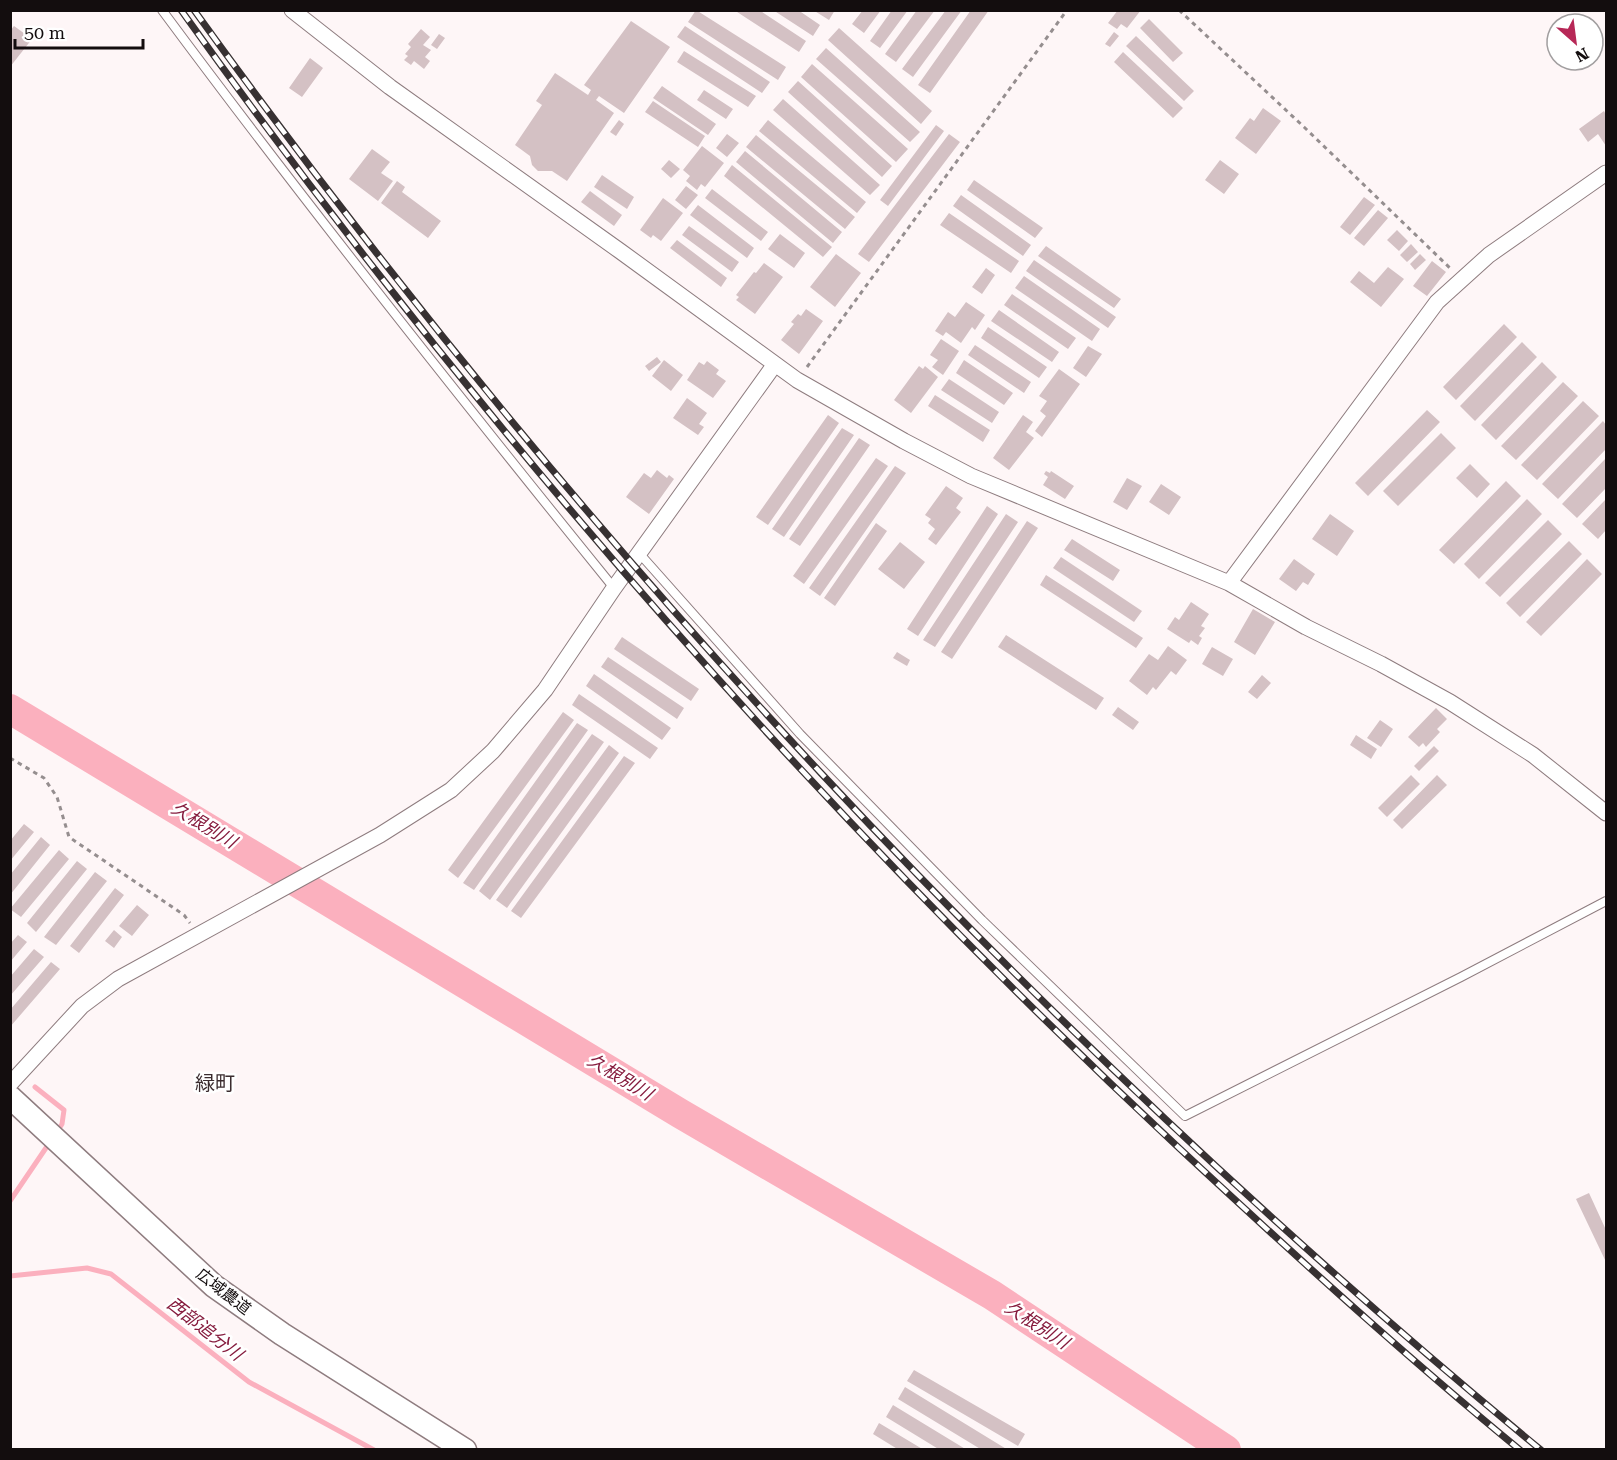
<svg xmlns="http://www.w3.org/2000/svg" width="1617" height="1460" viewBox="0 0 1617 1460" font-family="'Roboto Serif','Noto Sans JP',serif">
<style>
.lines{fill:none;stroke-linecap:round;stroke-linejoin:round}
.stream{stroke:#fbb0be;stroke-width:5}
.river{stroke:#fbb0be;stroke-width:30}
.building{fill:#d4c1c4}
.lane-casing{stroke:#8e7c7f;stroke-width:10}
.street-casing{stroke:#8e7c7f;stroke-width:17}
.secondary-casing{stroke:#8e7c7f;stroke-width:25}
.path{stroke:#958e8f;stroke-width:3;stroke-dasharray:4.5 4.5;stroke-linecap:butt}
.lane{stroke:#fff;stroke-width:8}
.street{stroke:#fff;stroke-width:15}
.secondary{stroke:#fff;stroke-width:22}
.rail-casing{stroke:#373132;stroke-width:7}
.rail{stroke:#fff;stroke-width:4.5;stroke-dasharray:14;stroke-linecap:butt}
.labels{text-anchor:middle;stroke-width:5;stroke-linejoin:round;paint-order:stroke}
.street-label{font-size:16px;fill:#130d0e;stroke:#fff}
.water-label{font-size:18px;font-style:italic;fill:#861c3e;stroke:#fff}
.quarter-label{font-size:20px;fill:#3b2c2f;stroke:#fff}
</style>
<rect width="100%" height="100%" fill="#fef6f7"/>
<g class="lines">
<!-- stream -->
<path class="stream" d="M35 1087 64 1110 62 1124 57 1132
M10 1201 50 1142
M10 1276 87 1268 111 1274 249 1382 374 1450"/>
<!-- river -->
<path class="river" d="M10 709 681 1114 992 1295 1226 1450"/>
</g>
<!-- building -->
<path class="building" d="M696 10 786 67 778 80 688 22Z
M734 10H759L806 41 799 52Z
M773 10H798L820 25 813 36Z
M813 10H835L829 20Z
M863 10H881L864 33 852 24Z
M892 10H908L880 48 870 41Z
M917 10H935L896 62 885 54Z
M946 10H962L913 77 902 69Z
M971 10H989L930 93 918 85Z
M1118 10H1141L1127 28 1121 24 1117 29 1108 23Z
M1149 19 1183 53 1173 62 1140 28Z
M631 21 670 47 624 113 599 96 596 100 614 113 567 181 552 171H538L532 165 530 156 515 145 542 105 536 101 555 73 588 95 591 90 584 85Z
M14 26 32 39 10 67V31Z
M685 26 770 82 762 93 677 37Z
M839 28 932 111 921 124 828 40Z
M421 29 430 37 423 45 431 50 425 57 430 61 424 69 414 61 411 65 404 60 408 56 405 54 411 47 408 44Z
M1114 32 1119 36 1110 47 1105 44Z
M439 34 445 38 437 49 431 45Z
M1136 36 1194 91 1184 101 1126 46Z
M826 48 920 132 910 142 816 59Z
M684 51 756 96 748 107 677 62Z
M1123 52 1183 108 1173 118 1114 62Z
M310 58 323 68 302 97 289 88Z
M812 64 908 149 896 162 801 77Z
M798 81 892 166 882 177 788 92Z
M662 86 716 124 708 135 653 98Z
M704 90 733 109 726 119 697 100Z
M783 99 880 185 870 195 773 110Z
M653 101 705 136 698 147 645 112Z
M1263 108 1281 121 1256 154 1235 138 1250 118 1254 121Z
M1604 111 1606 115V146L1598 134 1588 142 1579 129Z
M619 120 624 124 616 136 610 132Z
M768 120 866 202 857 213 759 131Z
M936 125 944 131 888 206 880 200Z
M727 134 739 143 727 157 716 148Z
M949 134 960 142 869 262 858 254Z
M756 135 855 217 845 229 746 147Z
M702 146 724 163 705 187 701 184 697 190 686 181 690 176 683 170Z
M372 149 390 162 381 173 393 181 378 201 349 179Z
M745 151 842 232 833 243 736 162Z
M669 160 680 169 671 178 661 169Z
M1220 160 1239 174 1224 194 1205 180Z
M732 165 832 247 823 257 724 176Z
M602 175 634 197 627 209 594 187Z
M974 180 1043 228 1035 238 967 190Z
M397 181 405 187 402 192 441 221 428 238 381 203Z
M686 186 698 195 686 209 675 200Z
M712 189 768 232 761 241 705 198Z
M590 191 622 215 614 226 581 202Z
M961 195 1031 245 1023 256 953 206Z
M1364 197 1375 205 1350 235 1340 227Z
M663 198 683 213 661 241 653 235 651 238 640 230Z
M698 205 754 248 747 258 690 215Z
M1378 210 1388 218 1364 246 1354 238Z
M949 213 1019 261 1011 273 940 225Z
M689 226 739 262 732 272 682 235Z
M1397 230 1408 241 1399 251 1387 240Z
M780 234 805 253 794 268 768 249Z
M677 240 727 278 721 287 670 248Z
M1411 244 1418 252 1407 262 1400 255Z
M1046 246 1121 299 1114 308 1038 256Z
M836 254 861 273 835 307 810 287Z
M1420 254 1426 260 1415 270 1410 264Z
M1034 260 1116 317 1108 328 1026 271Z
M1432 261 1446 272 1427 296 1413 286Z
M764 263 783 277 755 314 736 300 739 297 736 295 754 272 756 273Z
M1388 267 1404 279 1381 307 1350 282 1359 271 1374 283Z
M986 268 995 275 982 294 972 287Z
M1024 276 1100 329 1092 341 1015 288Z
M1012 294 1076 338 1068 349 1004 305Z
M966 302 985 315 975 330 972 327 961 343 946 332 943 336 935 331 948 312 955 317Z
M806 309 823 321 799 354 781 340 794 324 791 322 798 314 801 316Z
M999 310 1059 352 1052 362 991 321Z
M1504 324 1517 337 1456 400 1443 387Z
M988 327 1047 367 1039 378 981 338Z
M941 339 959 351 943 375 932 367 938 360 930 355Z
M1522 342 1537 357 1475 421 1460 406Z
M975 345 1031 382 1024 393 968 355Z
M1088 346 1102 354 1086 377 1073 368Z
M657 357 661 362 649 371 645 366Z
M664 360 683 375 671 391 652 376Z
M964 360 1013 393 1004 405 956 373Z
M707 361 719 370 716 374 726 381 713 398 687 380 699 362 704 365Z
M1542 362 1557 377 1496 440 1481 425Z
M919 366 923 369 925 366 938 377 911 413 894 400Z
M1059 369 1080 384 1042 437 1035 431 1046 416 1040 411 1047 401 1039 396Z
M949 379 999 412 992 423 941 390Z
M1563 382 1578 396 1516 460 1501 446Z
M935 395 990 430 983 442 928 406Z
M687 398 707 413 699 424 704 427 698 435 673 418Z
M1583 401 1599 416 1537 480 1521 465Z
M1427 410 1440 422 1368 496 1355 483Z
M828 415 839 423 768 525 756 517Z
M1023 415 1033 422 1026 432 1034 438 1009 470 993 458Z
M1603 421 1606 425V449L1558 499 1542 484Z
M842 428 854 435 784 537 772 529Z
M1441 433 1456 448 1398 506 1383 491Z
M859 438 870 445 800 546 789 539Z
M876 458 888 466 804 584 793 576Z
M1606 458V488L1577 518 1562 504Z
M1470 464 1490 484 1477 498 1456 478Z
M895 466 906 473 820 596 809 588Z
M657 470 667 478 669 475 674 479 649 514 626 497 644 473 651 478Z
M1046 471 1050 473 1051 471 1074 486 1065 499 1043 485 1048 477 1044 474Z
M1127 478 1142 486 1127 510 1113 502Z
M1506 481 1521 496 1454 564 1439 550Z
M1161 484 1181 497 1169 515 1149 502Z
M946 486 963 498 956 508 961 512 936 545 928 539 935 529 928 523 931 519 925 515Z
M1527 499 1542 514 1479 579 1464 564Z
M1606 499V530L1598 539 1582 524Z
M987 506 998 514 918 636 907 629Z
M1006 514 1018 522 935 647 923 640Z
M1330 514 1354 531 1337 556 1312 539Z
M1548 520 1562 534 1500 597 1485 583Z
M1027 521 1038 528 952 659 941 652Z
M876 523 887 531 835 606 824 598Z
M1072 539 1120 570 1113 581 1064 550Z
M1569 541 1582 554 1520 617 1506 603Z
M900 542 925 562 904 589 878 569Z
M1061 557 1142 611 1134 622 1053 568Z
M1294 559 1315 574 1308 585 1303 582 1296 591 1279 579Z
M1587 559 1602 574 1541 636 1526 622Z
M1046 575 1143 638 1136 648 1040 585Z
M1191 602 1209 614 1201 626 1205 628 1199 636 1202 638 1198 645 1191 640 1189 643 1167 629 1175 617 1179 620Z
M1253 609 1275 622 1255 655 1234 642Z
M1006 635 1104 698 1096 710 998 647Z
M622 637 699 689 691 701 614 649Z
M1168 646 1187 660 1176 675 1171 671 1156 690 1153 687 1147 695 1129 681 1149 654 1158 660Z
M1212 647 1233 659 1223 676 1202 664Z
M897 652 910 660 907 666 893 658Z
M608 657 684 708 677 719 601 667Z
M594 674 671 728 662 740 586 686Z
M1262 675 1271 683 1257 699 1248 692Z
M579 694 658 748 650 759 572 705Z
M1118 707 1139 722 1133 730 1112 715Z
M1436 708 1447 719 1437 729 1440 732 1426 747 1423 743 1419 747 1408 737Z
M563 712 574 720 458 878 448 870Z
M1380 720 1393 729 1381 747 1367 738Z
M577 723 588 730 474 890 463 883Z
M592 734 604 742 490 900 479 891Z
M1356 735 1377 749 1371 759 1350 745Z
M609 745 619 753 507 908 496 900Z
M1434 746 1439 751 1419 771 1414 766Z
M624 756 635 763 521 918 511 911Z
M1411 775 1420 784 1387 817 1378 808Z
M1437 775 1447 785 1402 829 1393 820Z
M24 824 34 832 10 861V841Z
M41 837 50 845 10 895V875Z
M59 850 69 859 21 917 10 909Z
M77 861 87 869 36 932 27 923Z
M95 872 107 881 56 945 44 937Z
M115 888 124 895 79 953 70 946Z
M137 905 149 915 132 936 119 926Z
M114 930 122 937 114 948 105 941Z
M18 935 27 942 10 962V944Z
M34 949 44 957 10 996V977Z
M51 962 60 969 10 1027V1010Z
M1589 1193 1606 1230V1262L1576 1199Z
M914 1370 1025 1434 1018 1446 907 1381Z
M905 1387 1008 1450H982L898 1399Z
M893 1405 967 1450H940L886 1417Z
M879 1423 924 1450H899L873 1434Z"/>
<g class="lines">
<!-- lane casing -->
<g class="lane-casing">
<path id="lane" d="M162 10C308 207 460 398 614 588
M639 553 800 734 982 920 1185 1116 1461 977 1606 901"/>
</g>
<!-- street casing -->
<g class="street-casing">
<path id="street" d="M292 10 390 87 620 251 797 380 904 441 971 476 1229 583 1306 627 1381 664 1450 702 1533 755 1606 813
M1229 583 1437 302 1489 255 1606 173
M10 1084 82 1006 118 979 380 835 451 790 493 751 545 690 614 588 775 364"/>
</g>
<!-- secondary casing -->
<g class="secondary-casing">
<path id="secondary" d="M10 1097 214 1286 282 1334 465 1450"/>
</g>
<!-- path -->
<path class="path" d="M1179 10 1304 127 1452 270
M807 367 1067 10
M10 758 44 778 57 797 69 837 184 915 190 923"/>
<!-- lane -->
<use href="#lane" class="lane"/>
<!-- street -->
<use href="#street" class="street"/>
<!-- secondary -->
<use href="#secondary" class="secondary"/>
<!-- rail casing -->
<g class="rail-casing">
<path id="rail" d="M181 10C475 421 809 803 1179 1148 1290 1251 1403 1354 1520 1450
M194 10C580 545 1032 1031 1541 1450"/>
</g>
<!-- rail -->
<use href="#rail" class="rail"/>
</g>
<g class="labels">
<!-- street labels -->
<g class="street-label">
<text transform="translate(224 1291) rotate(38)" y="6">広域農道</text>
</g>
<!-- water labels -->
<g class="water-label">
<text transform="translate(204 825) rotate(31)" y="6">久根別川</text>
<text transform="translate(620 1077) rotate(31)" y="6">久根別川</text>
<text transform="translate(1037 1325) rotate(33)" y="6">久根別川</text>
<text transform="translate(205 1329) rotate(38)" y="6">西部追分川</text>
</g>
<!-- quarter labels -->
<g class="quarter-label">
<text x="215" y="1090">緑町</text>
</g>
</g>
<!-- border -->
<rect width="1617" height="1460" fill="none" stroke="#130d0e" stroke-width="24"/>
<!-- north arrow -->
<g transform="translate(1575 42) rotate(152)"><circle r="28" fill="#ffffff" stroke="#a19e9f" stroke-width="1.5"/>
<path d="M0-4.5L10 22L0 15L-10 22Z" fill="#b72857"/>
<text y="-9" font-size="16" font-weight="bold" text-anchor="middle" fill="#130d0e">N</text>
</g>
<!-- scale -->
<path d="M15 39v9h128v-9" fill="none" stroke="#130d0e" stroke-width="3"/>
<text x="24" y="39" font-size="18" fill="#130d0e" stroke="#ffffff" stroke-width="4.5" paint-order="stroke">50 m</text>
</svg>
